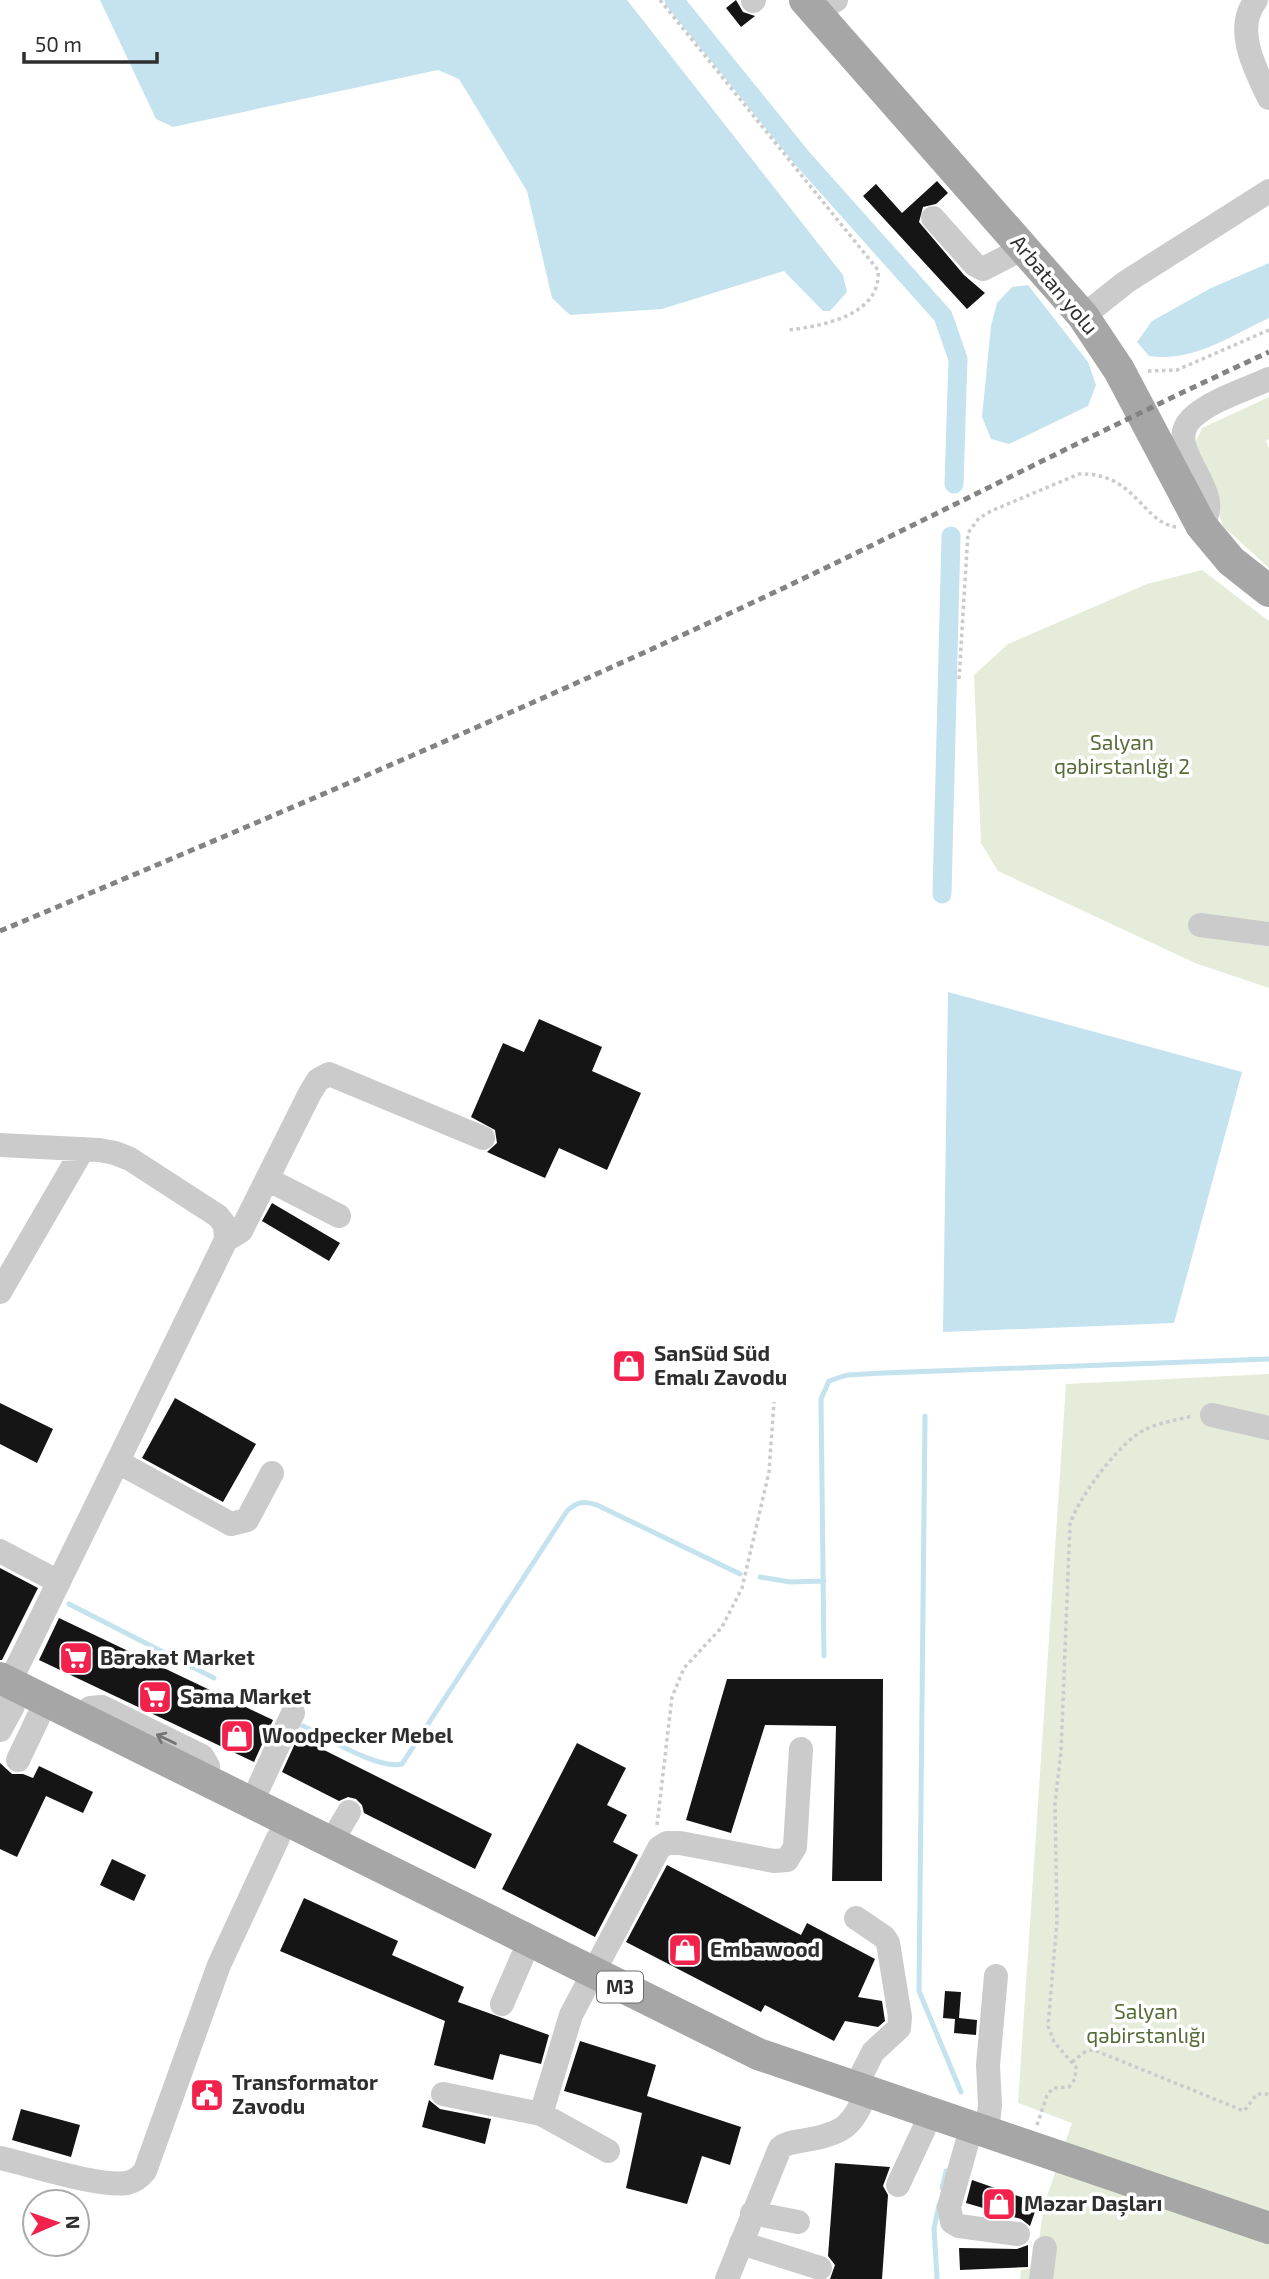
<svg xmlns="http://www.w3.org/2000/svg" width="1269" height="2279" viewBox="0 0 1269 2279" font-family="'Exo 2',sans-serif">
<style>
.green{fill:#e6ecda}
.water{fill:#c4e3ee}
.lines{fill:none;stroke-linecap:round;stroke-linejoin:round}
.stream{stroke:#c4e3ee;stroke-width:5}
.canal{stroke:#c4e3ee;stroke-width:19}
.building{fill:#151515}
.path{stroke:#cbcbcb;stroke-width:3.5;stroke-dasharray:3.5 3.5;stroke-linecap:butt}
.minor{stroke:#cbcbcb;stroke-width:24}
.major{stroke:#a6a6a6;stroke-width:32}
.rail{stroke:#838383;stroke-width:5;stroke-dasharray:7 5;stroke-linecap:butt}
.oneway{stroke:#757575}
.labels{text-anchor:middle;stroke-width:7;stroke-linejoin:round;paint-order:stroke}
.shield{fill:#fff;stroke:#6d6d6d;stroke-width:2}
.shield-label{font-size:19px;font-weight:bold;fill:#2e2e2e}
.street-label{font-size:21px;fill:#2e2e2e;stroke:#fff}
.park-label{font-size:21px;fill:#576c38;stroke:#fff}
.poi-label{font-size:21px;font-weight:bold;fill:#2e2e2e;stroke:#fff;text-anchor:start}
</style>
<rect width="100%" height="100%" fill="#fff"/>
<!-- green -->
<path class="green" d="M1269 397V439L1266 441 1269 448V568L1223 526 1195 443 1202 428Z
M1202 570 1269 621V988L1195 963 998 871 981 843 974 675 1008 644 1147 584Z
M1269 1374V2279H1020L1021 2270 1035 2268 1044 2205 1072 2123 1018 2103 1066 1384Z"/>
<!-- water -->
<path class="water" d="M100 0H627L843 275 847 292 830 311H823L784 271 662 309 570 315 552 298 527 191 459 79 438 70 173 127 156 119Z
M1269 263V318C1228 337 1195 362 1149 356L1137 342 1152 321 1211 288Z
M1028 285 1088 362 1096 385 1088 406 1009 444 991 439 982 417 991 326 997 303 1012 287Z
M948 992 1242 1072 1174 1323 943 1332Z"/>
<g class="lines">
<!-- stream -->
<path class="stream" d="M925 1416 919 1991 961 2092
M760 1577 790 1582 824 1581
M69 1604 214 1678
M824 1656 821 1399 829 1381 847 1375 883 1373 1269 1359
M303 1726C326 1737 378 1770 402 1764L567 1511C578 1501 584 1501 597 1505L740 1574
M942 2188 946 2171
M937 2279 934 2228 939 2205"/>
<!-- canal -->
<path class="canal" d="M674 0 802 158 943 316 958 359 954 484
M942 894 951 536"/>
</g>
<!-- building -->
<path class="building" d="M736 0 743 12 755 16 741 27 726 8Z
M937 181 948 193 936 204 923 207 919 222 964 275 985 293 967 309 863 196 876 184 902 213Z
M539 1019 602 1047 592 1071 641 1093 607 1170 559 1148 545 1178 487 1152 497 1143 495 1130 471 1117 503 1043 524 1052Z
M272 1203 340 1243 329 1261 262 1221Z
M175 1398 256 1444 223 1502 142 1458Z
M0 1403 53 1429 37 1463 0 1444Z
M0 1568 38 1588 2 1660H0Z
M59 1618 273 1720 254 1762 39 1660Z
M727 1679H883L882 1881H832L836 1726 765 1725 731 1833 686 1820Z
M298 1737 492 1834 475 1869 364 1813 362 1805 356 1799 348 1797 339 1801 282 1772Z
M577 1743 626 1768 607 1805 627 1815 613 1842 638 1855 595 1937 502 1889Z
M0 1763 12 1774H23L33 1778 39 1766 93 1792 83 1813 46 1796 17 1857 0 1849Z
M112 1859 146 1875 134 1901 100 1885Z
M667 1865 801 1935 807 1923 875 1959 858 1997 882 2001 885 2021 878 2027 845 2021 834 2041 765 2005 761 2012 626 1942Z
M304 1898 398 1941 392 1955 464 1987 458 2002 549 2035 541 2064 500 2054 493 2080 434 2065 445 2021 280 1951Z
M945 1991 961 1992 959 2018 977 2020 976 2035 954 2033 955 2019 943 2018Z
M580 2041 656 2065 647 2096 741 2127 730 2165 702 2156 687 2204 626 2188 642 2113 564 2091Z
M429 2100 440 2109 491 2119 485 2144 422 2127Z
M21 2109 80 2125 71 2157 12 2140Z
M835 2163 890 2167 883 2186 888 2195 882 2279H830L835 2265 828 2256Z
M972 2180 1038 2203 1030 2226 1021 2219 966 2203Z
M1028 2245V2267L960 2270 959 2248 1017 2249Z"/>
<g class="lines">
<!-- path -->
<path class="path" d="M660 0 878 270C882 315 823 326 788 330
M1148 371 1177 370 1269 330
M959 679 968 533 979 518 991 511 1079 474C1135 472 1142 522 1176 527
M657 1825 672 1697 684 1668 722 1627 742 1588 769 1472 774 1402
M1072 2062 1086 2051 1094 2050 1244 2111 1257 2094H1269
M1037 2125 1047 2095 1053 2088 1069 2087 1075 2079 1076 2067 1054 2042 1048 2026 1057 1921 1055 1803 1061 1752 1070 1524C1078 1499 1113 1452 1135 1436 1149 1424 1174 1421 1192 1416"/>
<!-- minor -->
<path class="minor" d="M1256 0C1233 29 1256 71 1269 98
M753 1 754 0
M816 12 836 0
M933 218 975 265 983 269 1024 248
M1083 316 1126 282 1269 191
M1201 525C1230 492 1161 450 1191 419 1210 400 1245 390 1269 379
M1200 925 1269 934
M0 1145 99 1150 115 1153 130 1159 218 1216 225 1225 226 1240 1 1700
M267 1179 310 1093 318 1080 329 1074 483 1138
M226 1240 241 1231 267 1179 339 1216
M0 1292 83 1149
M1212 1415 1269 1428
M118 1462 231 1524 247 1520 272 1473
M0 1551 59 1582
M77 1717 90 1708 102 1707 202 1756 208 1766 207 1782
M0 1730 13 1706
M18 1760 38 1718
M251 1804 293 1713
M330 1844 349 1812
M502 2004 522 1958
M855 2088 873 2052 899 2028 900 2017 888 1943 884 1937 856 1918
M443 2094 541 2114
M987 2133 990 2105 988 2065 996 1976
M967 2143 949 2207 952 2222 959 2226 1018 2234
M608 2151 541 2114 571 2015 659 1848 667 1843H680L774 1861 787 1860 795 1847 801 1749
M0 2158C32 2165 97 2187 127 2183 135 2181 139 2178 145 2171L219 1965 278 1838
M898 2185 924 2129
M752 2213 798 2222
M741 2243 820 2268
M727 2279 780 2148C787 2142 796 2142 806 2140 842 2134 854 2126 866 2092
M1041 2279 1045 2248"/>
<!-- major -->
<path class="major" d="M805 0 1083 316 1119 370 1201 525 1231 561 1269 591
M0 1678 758 2054 1269 2228"/>
<!-- rail -->
<path class="rail" d="M0 931C248 827 495 722 739 609 917 526 1090 434 1269 352"/>
</g>
<!-- one-way arrows -->
<defs><path id="oneway-shaft" d="M-6 0H5M1.5-3L5.5 0L1.5 3" fill="none" stroke-width="1.6" stroke-linecap="round" stroke-linejoin="round" transform="scale(1.75)"/></defs>
<use class="oneway" href="#oneway-shaft" transform="translate(166 1739) rotate(-154)"/>
<!-- icons -->
<defs>
<g id="shop-square" transform="scale(1.75)"><rect x="-9" y="-9" width="18" height="18" rx="4" fill="#f2224c" stroke="#fff"/><path d="M-5-2.5h2.3a2.7 3.5 0 0 1 5.4 0H5L5.5 6h-11ZM-1.5-2.5h3a1.5 2.3 0 0 0-3 0Z" fill="#fff"/></g>
<g id="supermarket-square" transform="scale(1.75)"><rect x="-9" y="-9" width="18" height="18" rx="4" fill="#f2224c" stroke="#fff"/><path d="M-6-5.5h2.5l.6 2H6L4.5 2H-2.5L-4.4-4H-6ZM-1.5 3.2a1.3 1.3 0 1 0 .1 0ZM3 3.2a1.3 1.3 0 1 0 .1 0Z" fill="#fff"/></g>
<g id="civic-square" transform="scale(1.75)"><rect x="-9" y="-9" width="18" height="18" rx="4" fill="#f2224c" stroke="#fff"/><path d="M-.6-6.5H3V-4.5H.6V-3L4-1V1h2V6H-6V1h2V-1L-.6-3ZM-1.2 2.5V6h2.4V2.5Z" fill="#fff"/></g>
</defs>
<g fill-rule="evenodd">
<use href="#shop-square" x="629" y="1366"/>
<use href="#supermarket-square" x="76" y="1658"/>
<use href="#supermarket-square" x="155" y="1697"/>
<use href="#shop-square" x="237" y="1736"/>
<use href="#shop-square" x="685" y="1950"/>
<use href="#civic-square" x="207" y="2095"/>
<use href="#shop-square" x="999" y="2204"/>
</g>
<g class="labels">
<!-- shield labels -->
<rect class="shield" x="597" y="1971.5" width="46" height="31" rx="5"/>
<g class="shield-label">
<text x="620" y="1994">M3</text>
</g>
<!-- street labels -->
<g class="street-label">
<text transform="translate(1054 285) rotate(50)" y="7">Arbatan yolu</text>
</g>
<!-- park labels -->
<g class="park-label">
<text x="1122" y="750">Salyan<tspan x="1122" dy="24">qəbirstanlığı 2</tspan></text>
<text x="1146" y="2019">Salyan<tspan x="1146" dy="24">qəbirstanlığı</tspan></text>
</g>
<!-- poi labels -->
<g class="poi-label">
<text x="654" y="1361">SanSüd Süd<tspan x="654" dy="24">Emalı Zavodu</tspan></text>
<text x="100" y="1665">Bərəkət Market</text>
<text x="180" y="1704">Səma Market</text>
<text x="262" y="1743">Woodpecker Mebel</text>
<text x="710" y="1957">Embawood</text>
<text x="232" y="2090">Transformator<tspan x="232" dy="24">Zavodu</tspan></text>
<text x="1024" y="2211">Məzar Daşları</text>
</g>
</g>
<!-- north arrow -->
<g transform="translate(56 2223) rotate(88)"><circle r="33" fill="#ffffff" stroke="#ababab" stroke-width="2"/>
<path d="M0-5L12 26L0 18L-12 26Z" fill="#f2224c"/>
<text y="-10" font-size="19" font-weight="bold" text-anchor="middle" fill="#2e2e2e">N</text>
</g>
<!-- scale -->
<path d="M24 52v10h133v-10" fill="none" stroke="#2e2e2e" stroke-width="3.5"/>
<text x="35" y="52" font-size="21" fill="#2e2e2e" stroke="#ffffff" stroke-width="5" paint-order="stroke">50 m</text>
</svg>
